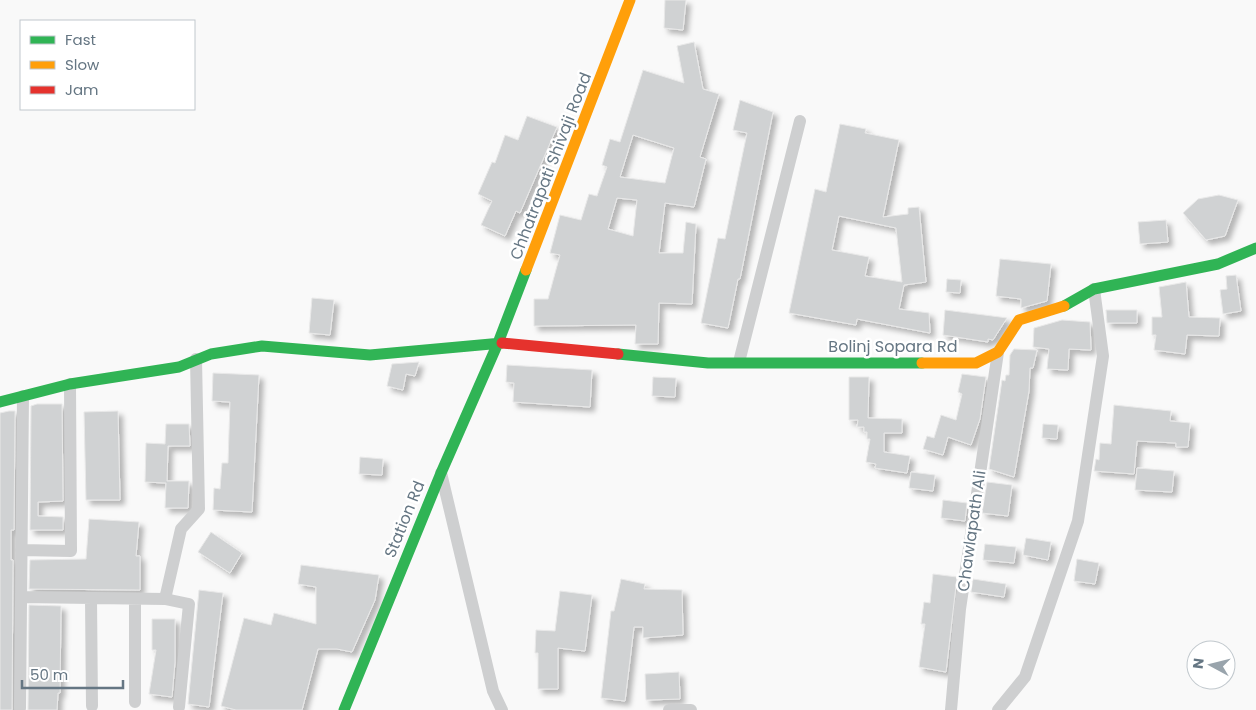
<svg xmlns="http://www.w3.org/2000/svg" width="1256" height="710" viewBox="0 0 1256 710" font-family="Poppins,sans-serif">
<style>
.building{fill:#d0d2d3;stroke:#e8e8e8;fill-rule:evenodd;filter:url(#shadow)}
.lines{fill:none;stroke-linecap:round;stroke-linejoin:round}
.street{stroke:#cecfd0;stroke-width:12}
.fast{stroke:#30b455;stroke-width:11}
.slow{stroke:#ff9f0a;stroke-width:11}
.jam{stroke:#e5322d;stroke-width:11}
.labels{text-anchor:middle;stroke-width:5;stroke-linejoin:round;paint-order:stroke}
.street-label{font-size:16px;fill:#657683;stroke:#fff}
</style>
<defs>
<filter id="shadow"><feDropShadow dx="4.5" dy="4.5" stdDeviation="2.5" flood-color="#0004"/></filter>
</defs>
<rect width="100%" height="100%" fill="#f9f9f9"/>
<!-- building -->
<path class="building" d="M665 0H686L683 30 664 28Z
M694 42 703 89 719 94 700 157 706 159 694 207 665 203 659 253H683L686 222 696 224 692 304 659 303 658 344H635L636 325 534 326V299H548L560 255 550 253 560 215 581 220 589 194 597 196 607 167 602 165 610 139 620 142 643 70 684 83 677 46ZM633 135 674 148 665 183 620 177ZM617 198 637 200 633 236 608 229Z
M740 100 773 112 740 279H738L728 328 701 323 718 238 725 239 747 133 733 130Z
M527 116 557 127 520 213 516 211 505 236 481 225 492 201 478 194 492 162 495 163 505 135 518 140Z
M840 124 866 129 865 133 899 140 883 217 908 214V208L919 207 926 282 904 285 899 309 929 313 930 333 857 319 856 325 789 313 815 189 826 192ZM839 216 896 228 902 282 865 276 869 257 832 250Z
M1219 195 1238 200 1225 236 1206 240 1183 213 1198 199Z
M1166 220 1168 242 1140 244 1138 222Z
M1000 259 1051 264 1047 301 1021 308V299L996 296Z
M1236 275 1241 311 1223 314 1220 290 1227 289 1226 276Z
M947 279 961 280 960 293 946 292Z
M1186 282 1189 317 1220 318 1219 336 1187 335 1185 354 1154 350 1156 335H1152V317H1162L1159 287Z
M312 298 334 300 330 335 309 333Z
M945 310 1000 317 1007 318 993 340 988 339V342L943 335Z
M1106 310H1137V323H1107Z
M1062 320 1090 322 1091 350 1069 349 1068 370 1047 369 1049 349 1033 347 1034 328Z
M1014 349 1037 350 1033 368H1030L1029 391 1014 477 989 469 1002 380 1005 381 1006 375H1009L1010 355Z
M419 362 415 376 406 374 403 390 387 386 392 364Z
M507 365 592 370 590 407 513 402 514 383 506 382Z
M213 373 259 375 252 512 213 510 214 488 220 489 222 463H228L230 402 212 401Z
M962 374 986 377 980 419 971 445 948 437 943 455 923 449 927 436 934 438 941 415 956 420 962 394 958 392Z
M653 377 676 378 675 397 652 396Z
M849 377H869L868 418 902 419V433H884V452L910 456 907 473 875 468 876 464 866 462 870 439H867V432H864V427H857L858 420H849Z
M37 404H62L63 501 38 502V516L63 517V530H30L31 406Z
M1114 405 1171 411 1170 421 1190 423 1188 447H1176V443L1137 441 1134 474 1094 471 1096 459 1099 460 1100 443 1111 444Z
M9 411H15L14 530H11V560H13L12 710H0V413Z
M118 411 120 500H86L84 412Z
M166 424H189L190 446H168L167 481H189L188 508H165L166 483 145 482 146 443 165 444Z
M1043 424 1058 425 1057 439 1042 438Z
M360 457 383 459 382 475 359 474Z
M1137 468 1174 471 1172 492 1135 490Z
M911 472 935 475 933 491 909 488Z
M987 482 1012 485 1008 516 982 513Z
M943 500 967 503 965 521 941 518Z
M89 519 139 522 136 556H140V590L29 589 30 560 86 559Z
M211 532 242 553 230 573 198 552Z
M1026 538 1051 542 1048 560 1023 555Z
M985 544 1016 547 1014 563 983 560Z
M1077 559 1099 563 1095 584 1074 581Z
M301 565 379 575 375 600 352 652 337 649H318L302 710H236L221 706 244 618 271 625 274 613 316 624V587L298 584Z
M933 574 957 577 946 672 919 667 925 624H921L924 602 930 603Z
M621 579 645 584 644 589 682 590 683 635 643 638V627H634L625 701 601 698 611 611H614Z
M973 579 1006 584 1004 597 971 592Z
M199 590 223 593 209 707 188 704Z
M560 591 592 595 585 651 558 648V689H538V653H535L536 630 555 631Z
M29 605 61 606 60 693H58L57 710H28Z
M152 619H175V662L172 697 149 694 156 650H152Z
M679 672 680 699 646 700 645 674Z"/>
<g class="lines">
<!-- street -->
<path class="street" d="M739 362 800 121
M441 473 493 691 502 710
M21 550 71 551 70 384
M21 597 165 599 181 529 199 509 196 359
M91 599 92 706
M165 599 189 604 179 707
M135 702V600
M20 708 23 396
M669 710H691
M951 710 960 609 998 352
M998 710 1025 677 1078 521 1103 356 1094 289"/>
<!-- fast -->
<path class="fast" d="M1064 306 1094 289 1218 264 1256 248
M618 354 708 363H922
M0 402 70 384 179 367 211 354 262 346 370 355 502 343
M344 710 441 473 498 343 526 270"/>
<!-- slow -->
<path class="slow" d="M526 270 630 0
M922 363H976L998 352 1019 320 1064 306"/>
<!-- jam -->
<path class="jam" d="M502 343 618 354"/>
</g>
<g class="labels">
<!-- street labels -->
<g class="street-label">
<text transform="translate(550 166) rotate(-69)" y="6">Chhatrapati Shivaji Road</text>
<text x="893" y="352">Bolinj Sopara Rd</text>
<text transform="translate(404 519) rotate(-68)" y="6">Station Rd</text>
<text transform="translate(971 531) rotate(-82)" y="6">Chawlapath Ali</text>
</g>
</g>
<!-- legend -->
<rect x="20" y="20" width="175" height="90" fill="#ffffff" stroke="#c1c8cd"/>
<rect x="30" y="36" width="25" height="8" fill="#30b455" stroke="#c1c8cd"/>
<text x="65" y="45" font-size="15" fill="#657683">Fast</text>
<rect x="30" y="61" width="25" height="8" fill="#ff9f0a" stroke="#c1c8cd"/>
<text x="65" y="70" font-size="15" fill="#657683">Slow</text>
<rect x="30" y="86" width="25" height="8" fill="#e5322d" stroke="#c1c8cd"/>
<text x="65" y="95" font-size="15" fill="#657683">Jam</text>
<!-- north arrow -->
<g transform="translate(1211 665) rotate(277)"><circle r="24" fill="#ffffff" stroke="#c1c8cd"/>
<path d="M0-4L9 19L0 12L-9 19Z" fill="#99a4ac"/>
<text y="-8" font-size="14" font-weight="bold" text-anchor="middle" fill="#657683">N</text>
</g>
<!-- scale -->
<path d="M22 680v8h101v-8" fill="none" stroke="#657683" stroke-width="2.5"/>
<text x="30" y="680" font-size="15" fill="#657683" stroke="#ffffff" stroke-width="4" paint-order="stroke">50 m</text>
</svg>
